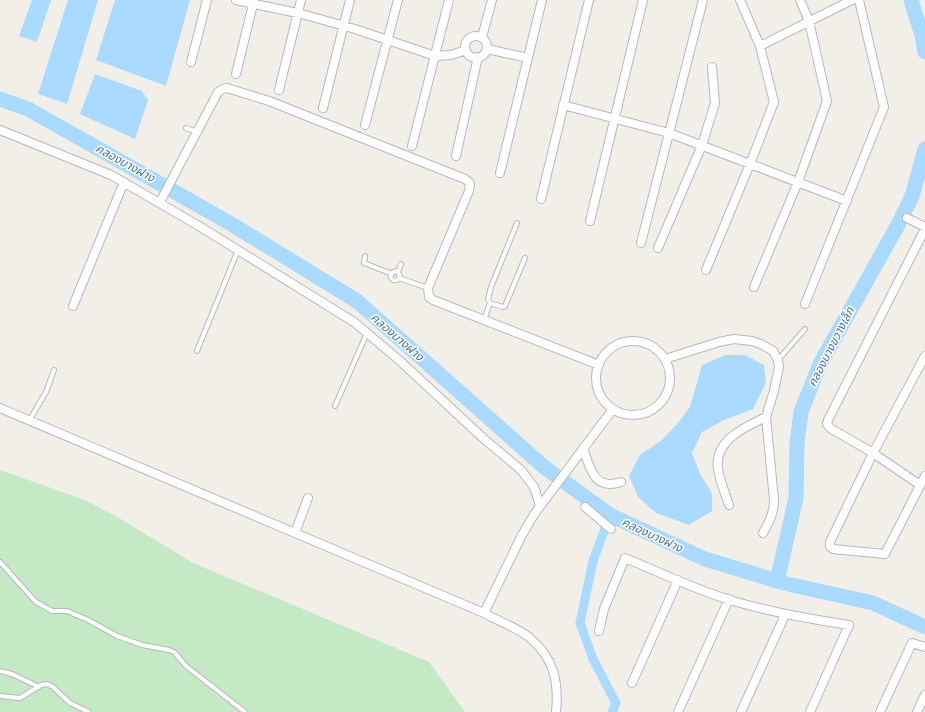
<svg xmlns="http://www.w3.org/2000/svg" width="925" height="712" viewBox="0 0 925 712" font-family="'Roboto Condensed','Noto Sans Thai',sans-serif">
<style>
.green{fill:#c5e8c5}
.water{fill:#aadaff}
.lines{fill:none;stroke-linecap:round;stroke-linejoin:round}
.canal{stroke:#aadaff;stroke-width:9}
.river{stroke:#aadaff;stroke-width:15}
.lane-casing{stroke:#b5b8bc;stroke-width:6}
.street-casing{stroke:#b5b8bc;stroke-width:10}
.lane{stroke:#fff;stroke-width:4}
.street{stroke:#fff;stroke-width:8}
.labels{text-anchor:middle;stroke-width:3;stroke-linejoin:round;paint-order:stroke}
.water-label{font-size:12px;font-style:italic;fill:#4174aa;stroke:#fff}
</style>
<rect width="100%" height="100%" fill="#f1efe8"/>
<!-- green -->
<path class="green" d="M0 470 85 500 119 518 193 563 429 662 465 712H0Z"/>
<!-- water -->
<path class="water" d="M32 0H51L37 42 19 36Z
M68 0H98L67 104 38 94Z
M115 0H190L166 86 96 60Z
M95 74 142 91 148 100 135 139 80 114Z
M725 355H745L764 365 766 383 753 409 724 420 702 432 692 453 700 474 712 493V511L689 525 656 513 638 497 629 476 640 455 662 440 678 423 690 407 702 365Z"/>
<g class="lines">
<!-- canal -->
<path class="canal" d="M610 515 593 561 580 623 593 659 616 703 612 712"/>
<!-- river -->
<path class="river" d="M911 0 922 35 925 52
M0 99 28 109 129 166 233 225 357 301 544 467 610 515 705 559 784 583
M777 581 796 498 797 443 801 412 820 364 898 225 912 196 925 149
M792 585 873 603 925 627"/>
<!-- lane casing -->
<g class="lane-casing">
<path id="lane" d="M186 128 197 132
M365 256 364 263 392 274
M390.5 276a4.5 4.5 0 1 1 9 0a4.5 4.5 0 1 1-9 0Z
M398 272 401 264
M399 278 428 288
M490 303 503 307 505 306 525 258
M484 320 490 303 488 299 491 287 517 223
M197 351 238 250
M778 360 805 329
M335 406 367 333
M29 421 46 392 54 370
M0 562 36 602 52 611H67L88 620 117 636 142 645 169 650 174 652 186 666 245 712
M0 671 12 674 39 687
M0 696 20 698 41 685 47 684 53 687 70 703 89 712"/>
</g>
<!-- street casing -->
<g class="street-casing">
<path id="street" d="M236 0 302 14 355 29 435 56 451 55 466 50
M465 47a11 11 0 1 1 22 0a11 11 0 1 1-22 0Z
M482 37 492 0
M760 46 852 0
M487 49 528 58
M191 62 207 0
M236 74 254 0
M279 90 301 0
M563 105 669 133 847 201
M323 108 350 0
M365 125 398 0
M0 130 111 175 199 226 354 322 399 360 483 438 521 470 534 487 540 506
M412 146 449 0
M456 156 478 57
M500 173 542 0
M541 199 589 0
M160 202 218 92 223 89 227 88 269 101 465 179 470 183 469 191 428 288 429 297 433 300 599 365
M907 218 925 227
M590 221 643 0
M641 243 703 0
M658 248 702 145 715 103 712 67
M706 270 750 164 774 102 760 46 740 0
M754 287 798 182 827 101 809 21 800 0
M805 304 884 107 859 0
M73 306 124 182
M596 378a37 37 0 1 1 74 0a37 37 0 1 1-74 0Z
M925 356 873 453 830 542V547L833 549 885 554 925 476
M665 359 719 342 734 339 752 341 761 344 773 351 778 360 779 367 774 391 766 417 774 500C774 513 769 522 763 533
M0 408 484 613C496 620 520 629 530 638 554 658 559 682 556 712
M583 448C590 468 594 491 621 482
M920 485 873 453 830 428 827 424 828 420 925 229
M729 505C725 493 720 481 718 469 714 440 745 427 766 417
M585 507 611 529
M295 533 308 498
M484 613 522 535 535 513 613 409
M599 631 604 609 625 558C659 572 694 589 730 600 769 612 808 619 849 625L810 712
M632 683 678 580
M678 712 729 599
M741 712 785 615
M880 712 912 643 925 647
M917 712 925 695"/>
</g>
<!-- lane -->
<use href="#lane" class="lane"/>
<!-- street -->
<use href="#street" class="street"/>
</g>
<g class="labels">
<!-- water labels -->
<g class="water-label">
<text transform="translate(125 163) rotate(29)" y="4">คลองบางฝาง</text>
<text transform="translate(397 337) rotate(41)" y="4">คลองบางฝาง</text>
<text transform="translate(831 347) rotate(-63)" y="4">คลองบางขวางเล็ก</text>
<text transform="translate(652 535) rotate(25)" y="4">คลองบางฝาง</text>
</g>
</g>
</svg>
